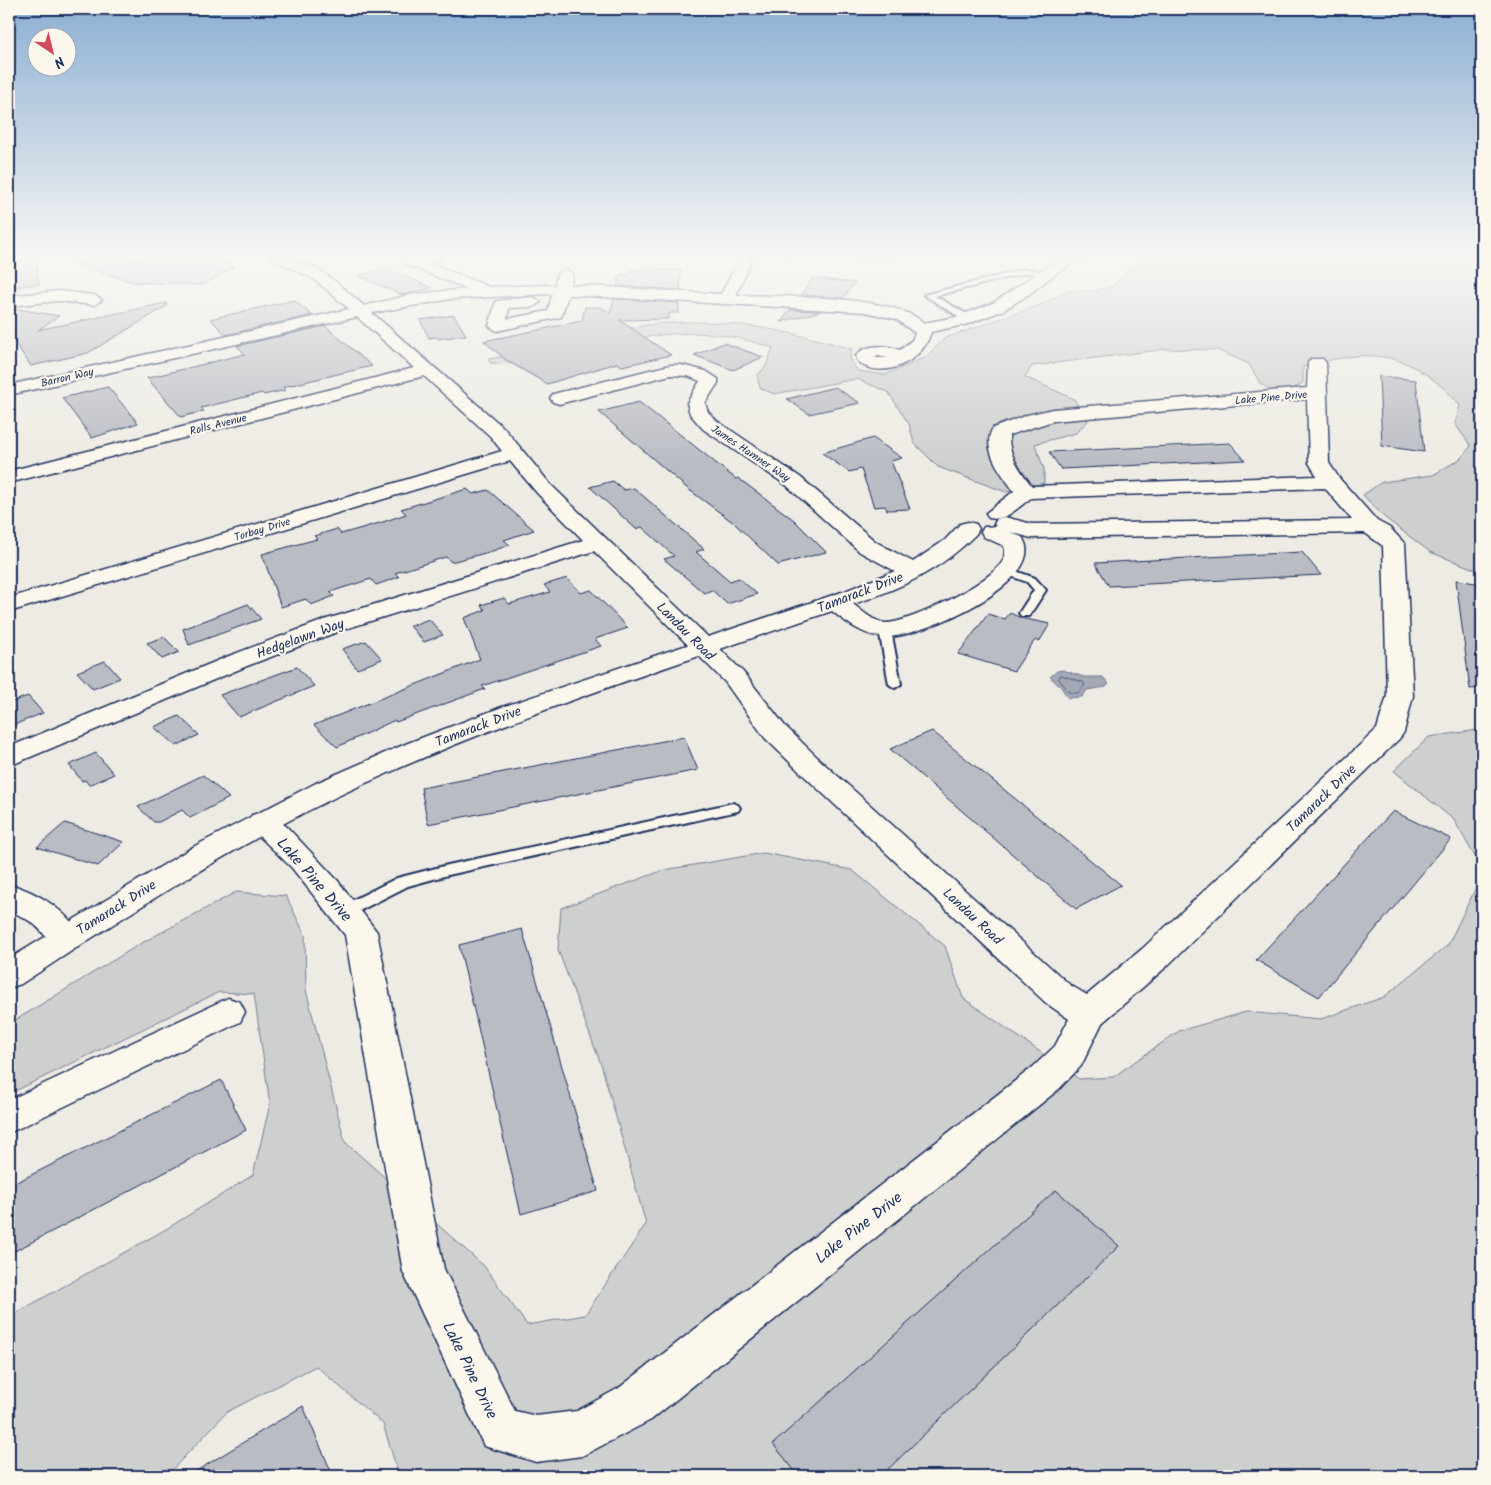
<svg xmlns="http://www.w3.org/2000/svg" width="1491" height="1485" viewBox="0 0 1491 1485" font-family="Kalam,sans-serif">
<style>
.green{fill:#cecfcf;stroke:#747f96}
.water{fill:#a3a8b4;stroke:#6d7892}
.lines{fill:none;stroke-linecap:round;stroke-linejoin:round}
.shore{stroke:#515f80;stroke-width:1}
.building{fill:#b9bcc3;stroke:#1b2f5e}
.service-casing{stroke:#1b2f5e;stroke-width:4}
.minor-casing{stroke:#1b2f5e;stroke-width:3}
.tertiary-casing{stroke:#1b2f5e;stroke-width:3}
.service{fill:#fbf7ec;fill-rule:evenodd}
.minor{fill:#fbf7ec;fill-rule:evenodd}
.tertiary{fill:#fbf7ec;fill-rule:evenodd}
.labels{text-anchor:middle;stroke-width:4.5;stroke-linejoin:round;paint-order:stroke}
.far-street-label{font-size:11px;fill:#1b2f5e;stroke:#fbf7ec}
.street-label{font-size:14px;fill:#1b2f5e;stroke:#fbf7ec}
.near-street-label{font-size:16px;fill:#1b2f5e;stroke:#fbf7ec}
</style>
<rect width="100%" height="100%" fill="#eeebe4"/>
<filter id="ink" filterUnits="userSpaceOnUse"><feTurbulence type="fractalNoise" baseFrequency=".02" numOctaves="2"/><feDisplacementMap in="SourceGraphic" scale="10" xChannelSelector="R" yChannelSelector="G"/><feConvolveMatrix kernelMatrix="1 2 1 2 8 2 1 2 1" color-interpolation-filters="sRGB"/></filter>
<g filter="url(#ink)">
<!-- green -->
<path class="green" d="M780 258H904C863 262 820 264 780 258Z
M1148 258H1482V572L1430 552 1384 517 1363 495 1382 482 1433 475 1460 459 1471 446 1455 424 1460 405C1410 350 1371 347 1303 367V383L1293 389 1271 391 1260 383 1249 364 1217 350 1167 349 1032 366 1025 377 1074 399 1088 421 1076 433 1035 444 1044 469V483L1006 492 938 467 914 443 909 424 888 392 857 379 774 394 760 388 757 376 766 366 773 348C754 342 734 336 714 334 647 329 578 352 513 364L491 363 488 359C548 351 607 327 667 323 729 318 794 332 852 349L850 360 858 371 885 375 926 357 945 338 1040 305 1067 291H1096L1113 286 1133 265Z
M1478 730 1482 731V869L1454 820 1394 771 1429 737Z
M764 853 852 870 945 946 963 998 1079 1079 1113 1077 1179 1031 1246 1012 1321 1019 1384 997 1448 945 1482 875V1476H399L383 1424 316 1366 227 1412 166 1476H9V1317L168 1228 253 1175 270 1104 254 994 219 992 9 1094V1024L140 944 236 892 286 896 305 935 306 990 345 1142 484 1266 527 1325 585 1315 646 1224 602 1067 558 950 561 908 664 870Z"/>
<!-- water -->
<path class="water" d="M1063 670 1084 677H1103L1109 684 1106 687 1087 690 1082 697 1068 698 1061 687 1050 677 1057 671Z"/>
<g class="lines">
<!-- shore -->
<path class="shore" d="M1061 675 1083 682 1085 685 1078 693H1070L1059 679Z"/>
</g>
<!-- building -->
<path class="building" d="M36 258 39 284 14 287 17 260Z
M71 258H210L235 266 203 285 132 282 70 262Z
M386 268 432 288 402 295 358 276Z
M630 270H681L680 290 617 286 620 275H629Z
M813 278 855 283 843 298 801 295Z
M614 299 679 303V313H670L668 319 619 320 671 355 622 366 617 363 547 384 506 360 484 341 582 321 585 307H601L610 313Z
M294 300 312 315 226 335 210 319Z
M166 303 167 306 88 353 31 366 9 334V316L12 315V308L59 316 38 330Z
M790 310 821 311 781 322Z
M454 315 466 335 438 339 436 337 429 338 420 320Z
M325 326 372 366 283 387 286 390 264 395 262 393 201 408 204 411 181 417 147 378 245 354 237 346Z
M724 343 763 357 733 370 694 355Z
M1379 376 1416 380 1424 452 1382 446Z
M108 387 138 423 92 438 62 398Z
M835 387 860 403 809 414 787 399Z
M639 402 736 479 738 478 794 520 826 552 778 565 734 523 688 489 599 412Z
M873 438 902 458 891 461 910 509 887 510 885 506 874 507 861 469 849 472 822 453Z
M1230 443 1245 460 1061 469 1049 452Z
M613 481 624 490 634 488 704 549 696 552 730 581 739 578 757 594 727 604 712 590 704 593 664 559 674 556 642 527 636 529 590 487Z
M467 489 473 494 488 490 534 530 504 540 510 545 489 552 451 562 446 557 395 573 399 577 376 585 371 579 330 592 334 596 311 605 306 599 281 607 262 554 317 539 314 536 337 529 341 534 383 522 406 514 401 509Z
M1302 552 1321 575 1109 586 1095 563Z
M567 578 581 593 591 590 628 628 595 639 601 646 482 686 485 689 396 722 395 720 337 747 314 725 480 659 464 618 485 610 481 605 504 598 509 604 550 592 544 585Z
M1456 580 1482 584V688L1470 689Z
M248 604 261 619 189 645 183 629Z
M1010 613 1021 618 1050 624 1039 642 1035 640 1014 671 958 654 988 614 1005 619Z
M429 619 443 635 424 642 410 626Z
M164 637 179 652 162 659 147 643Z
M366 641 382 659 357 669 342 649Z
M105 661 120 678 93 689 77 672Z
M297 667 314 686 239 717 220 695Z
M28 696 43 713 9 727V703Z
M179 716 199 735 176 746 154 727Z
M932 731 1121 885 1076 909 890 749Z
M684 737 698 770 428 824 421 788Z
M96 753 114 774 89 785 85 780 82 781 69 765Z
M203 775 229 798 190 818 182 810 159 822H154L138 807Z
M1393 811 1451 839 1319 997 1256 960Z
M65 823 124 842 98 866 37 847Z
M522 929 598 1191 521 1214 459 945Z
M221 1080 246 1130 9 1254V1186Z
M1056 1190 1119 1246 881 1476H799L773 1444Z
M303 1406 333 1476H188Z"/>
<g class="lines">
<!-- service casing -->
<g class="service-casing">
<path id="service" d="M430 258H442L419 266 415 264Z
M1026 269 1051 273 1047 275 1026 273 935 296 972 317V321H966L924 295Z
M1007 568 1035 578 1046 590 1029 616H1021L1019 613 1034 590 1027 582 1003 573V569Z
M885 626 891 630 901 684 895 688 889 684 879 630Z
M733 803 738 805 740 808 738 811 448 875 408 886 351 915H339L337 911 339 907 397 878 448 865Z"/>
</g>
<!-- minor casing -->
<g class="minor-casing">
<path id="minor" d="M270 258C313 258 333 279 364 306L414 294 467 289 403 263 402 258H417L489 287 555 285 557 274 565 269 573 274 570 285 721 294 740 258H752L736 295C781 297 893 294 924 323L956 317 993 303 1060 258H1082L1059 271 1029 294 1004 310 968 324 931 332C924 357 895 375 870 368 863 366 858 364 856 356 865 343 887 345 900 350L912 340 915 333 896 319 865 312 568 295 561 317 497 331 489 326 496 301 533 297 541 302 533 307 509 308 507 319 548 311 552 294H550L451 299 372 313 504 428 551 485 708 637 845 591 895 571 860 552 786 485 703 429 690 414 687 403 700 381 688 376 670 375 559 404 553 402 550 398 553 394 670 365H681L706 371 718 379V383L705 403 708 412 717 421 800 477 876 542 913 562 945 540 960 524 968 522 976 524 979 529 976 534C941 570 900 589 853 604 862 611 874 622 886 623 911 623 991 582 1003 561 1005 556 1005 551 1004 546L984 537 981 532 984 527 996 526 994 524 997 519 1005 517 1032 524 1352 520 1325 488 1031 498C1018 507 1006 522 989 518L986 513 1014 491C1003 476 980 448 993 428L1027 415 1053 409 1307 388 1308 363 1311 359H1323L1326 363 1329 463 1339 478 1377 521 1390 528 1405 544 1413 696 1404 732 1400 738 1166 967 1102 1023 1081 1066 1059 1089 651 1420 582 1456 536 1462 484 1446 403 1272 345 935 292 868 252 829 247 822 252 815 262 812 272 815 287 827 338 881 377 932 444 1269 515 1411 536 1416 577 1411 619 1388 1033 1067 1055 1046 1069 1019 1046 1003 800 772 765 738 725 682 594 551 345 629 247 666 9 766V747L229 656 327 619 583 540 537 493 510 461 9 612V598L502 451 490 436 424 376 9 483V471L414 368 357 317 9 395V385L349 309 314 279ZM878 356 888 358H889H875ZM1307 399 1309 463 1317 476 1032 486C1020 470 1008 455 1009 435L1053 421ZM1010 532 1031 538 1365 533 1383 546 1387 696 1377 729 1142 949 1087 995 1070 985 820 760 785 726 743 672 720 649 832 611C847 623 865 637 886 637 919 638 1052 581 1022 537Z
M58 291 94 295 102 300 94 305 58 301 9 306V296Z
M9 884C38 892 68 911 82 938L78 947C52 955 52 940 36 926 29 919 17 915 9 909Z
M228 998 240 1002 245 1012 240 1022 9 1133V1100Z"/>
</g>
<!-- tertiary casing -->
<g class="tertiary-casing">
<path id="tertiary" d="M702 640 711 642 714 647 711 652C584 695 457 739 336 797 226 850 123 917 21 984L9 988V959L193 847 316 783 408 743 502 707Z"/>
</g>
<!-- service -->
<use href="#service" class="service"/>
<!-- minor -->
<use href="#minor" class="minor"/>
<!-- tertiary -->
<use href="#tertiary" class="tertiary"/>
</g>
</g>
<!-- sky -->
<linearGradient id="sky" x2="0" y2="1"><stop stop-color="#8cafd3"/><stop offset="0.55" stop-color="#f7f6f3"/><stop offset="1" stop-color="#f7f6f3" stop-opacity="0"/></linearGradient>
<rect width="1491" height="466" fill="url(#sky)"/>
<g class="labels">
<!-- far-street labels -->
<g class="far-street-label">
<text transform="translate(67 377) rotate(-13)" y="4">Barron Way</text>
<text transform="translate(1271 397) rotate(-5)" y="4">Lake Pine Drive</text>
<text transform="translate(218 424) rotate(-14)" y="4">Rolls Avenue</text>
<text transform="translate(751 453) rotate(34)" y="4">James Hamner Way</text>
<text transform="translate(262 529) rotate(-17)" y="4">Torbay Drive</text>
</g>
<!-- street labels -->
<g class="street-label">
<text transform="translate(860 592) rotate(-21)" y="5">Tamarack Drive</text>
<text transform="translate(686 631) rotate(45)" y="5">Landau Road</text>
<text transform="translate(300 638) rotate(-20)" y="5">Hedgelawn Way</text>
<text transform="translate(478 726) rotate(-21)" y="5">Tamarack Drive</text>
<text transform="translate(1321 798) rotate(-44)" y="5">Tamarack Drive</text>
<text transform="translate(116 907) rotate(-32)" y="5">Tamarack Drive</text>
<text transform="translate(973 916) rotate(43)" y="5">Landau Road</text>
</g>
<!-- near-street labels -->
<g class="near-street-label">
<text transform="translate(315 879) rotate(49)" y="6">Lake Pine Drive</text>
<text transform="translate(858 1227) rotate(-38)" y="6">Lake Pine Drive</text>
<text transform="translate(471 1370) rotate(64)" y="6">Lake Pine Drive</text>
</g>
</g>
<!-- margin -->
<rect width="1491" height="1485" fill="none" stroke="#fbf7ec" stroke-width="30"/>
<rect x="15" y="15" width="1461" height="1455" fill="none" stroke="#1b2f5e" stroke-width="2" filter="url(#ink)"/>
<!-- north arrow -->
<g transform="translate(52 52) rotate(145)"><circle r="24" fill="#fbf7ec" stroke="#a1a7b3"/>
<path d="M0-4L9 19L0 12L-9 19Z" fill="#d1495b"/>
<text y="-8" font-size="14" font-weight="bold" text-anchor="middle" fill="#1b2f5e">N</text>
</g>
</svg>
